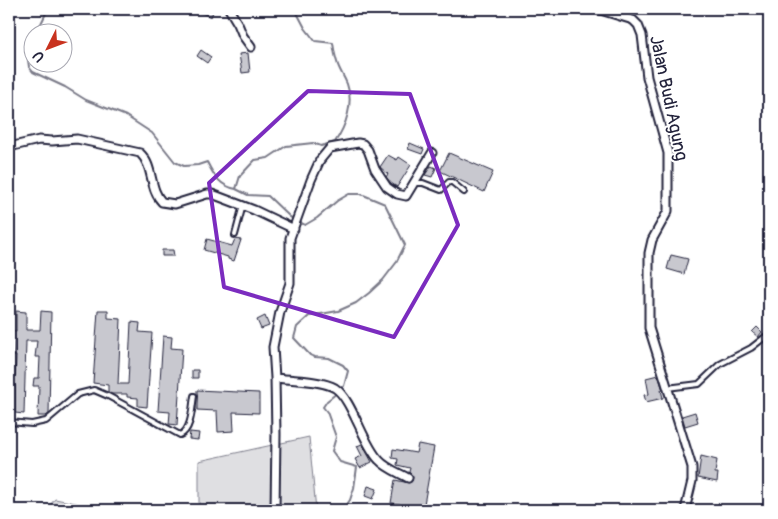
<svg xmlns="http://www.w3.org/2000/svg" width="778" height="519" viewBox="0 0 778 519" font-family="Pangolin,sans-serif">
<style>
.green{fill:#dfdfe2;stroke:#80808e}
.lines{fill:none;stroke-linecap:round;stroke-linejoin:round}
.stream{stroke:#7a7a88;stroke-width:2}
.building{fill:#c8c8cf;stroke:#22223b}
.service-casing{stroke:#22223b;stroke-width:8}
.minor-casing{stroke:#22223b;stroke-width:11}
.service{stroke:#fff;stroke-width:4}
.minor{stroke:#fff;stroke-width:7}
.marked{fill:none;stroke:#7b2cbf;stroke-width:4;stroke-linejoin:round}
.labels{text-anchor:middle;stroke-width:4;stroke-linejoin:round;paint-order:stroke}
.street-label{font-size:18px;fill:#22223b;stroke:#fff}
</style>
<rect width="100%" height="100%" fill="#fff"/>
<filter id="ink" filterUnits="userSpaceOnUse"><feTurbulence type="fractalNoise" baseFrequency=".02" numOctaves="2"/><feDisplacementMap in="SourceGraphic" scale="10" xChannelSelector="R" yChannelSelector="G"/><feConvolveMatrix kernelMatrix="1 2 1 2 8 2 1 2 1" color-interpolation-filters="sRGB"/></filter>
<g filter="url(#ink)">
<!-- green -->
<path class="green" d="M309 437 316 510H199V461Z
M55 499 111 510H46Z"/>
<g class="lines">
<!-- stream -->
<path class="stream" d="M37 32 48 9
M32 44 27 52 29 67 33 72 65 87 86 100 126 116 152 133 175 162 184 166 198 165 207 162C214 176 220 186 236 189L240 176 255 160 268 158 286 146 313 143 321 146 335 142C346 126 354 103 347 84 344 76 339 70 337 62 335 56 334 50 333 43L315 41 305 28 295 9
M236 189 248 195 268 196 290 217 305 225 317 218 337 201 349 194H361L385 204 405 245 396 263 383 280 369 293 356 303 338 311 309 316 297 327 294 338 310 355 315 357 329 358 343 365 348 371 344 386 341 389
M337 393 327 401 323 407 327 412 336 437 332 451 340 462 357 467 354 488 350 500 343 510"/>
</g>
<!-- building -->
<path class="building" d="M192 9H214L211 17Z
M201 50 211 57 207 63 197 56Z
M248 53 250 72 242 73 239 54Z
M410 143 424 149 422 154 408 149Z
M449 153 493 172 484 192 440 171Z
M388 155 397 160 399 157 411 165 397 187 391 183 386 177 388 174 380 167Z
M431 166 436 168 432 177 425 175Z
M207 239 232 246 235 239 241 240 234 261 228 259V257L204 250Z
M162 250H173L174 256H162Z
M671 255 688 259 684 274 667 269Z
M98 310H108V318L121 319 118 384H128L131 322 140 323 139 332 152 333 147 407 138 406V398L127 397V394H111L108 392V385L93 383Z
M16 311 26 312V330H40L41 311 51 312 49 414 46 416H38L39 386H33L34 378H39L40 357H35L37 341H26L24 414 15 413V385L11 384V376H15L16 356H13L11 331 16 332Z
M265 316 269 326 261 329 257 320Z
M757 327 762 332 758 337 752 332Z
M163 336 172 337 171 348 182 349 177 425 169 424 170 412 158 411Z
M192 370H198V378H192Z
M658 375 663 390H661L663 398 646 402 644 395 649 394 646 378Z
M197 390 259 393V413L233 412 234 431 218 432 217 411 197 410Z
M695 412 698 422 685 426 682 416Z
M190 432 199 433 198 440 189 439Z
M362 444 372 462 360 468 355 459 362 456 357 446Z
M418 444 434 447 423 510H399L400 504 391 503 395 480 409 483 412 481 413 477 409 472 410 468 397 465 398 459 392 458 393 449 416 453Z
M701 456 717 460 715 473H718L717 482 698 478Z
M368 486 377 489 373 499 365 496Z"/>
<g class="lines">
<!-- service casing -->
<g class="service-casing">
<path id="service" d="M415 183H423L441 190 449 182H452L464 192
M235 235 243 205
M667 388 699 384 720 364 751 348 769 334
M9 422 32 424 46 421 78 394 94 390 108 396 180 435C192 430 192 407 194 396"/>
</g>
<!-- minor casing -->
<g class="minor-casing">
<path id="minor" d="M229 9 238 24 243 36 251 47
M597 9 633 20 638 25 642 35 647 77 668 153V211L652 240 649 253V328L692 467V481L685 510
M9 147 39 140 52 141 77 139 140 153C154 166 149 189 162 202L175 204 207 194H212L254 210 294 229
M275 378C291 380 322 380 335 388 352 399 363 444 379 460 386 468 399 473 408 478
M275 510 276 434 275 378 273 347 280 312 290 283V238L311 180 320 160 330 148 358 143 363 144 368 150 375 169 387 187 397 194 406 196 432 153"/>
</g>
<!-- service -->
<use href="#service" class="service"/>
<!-- minor -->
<use href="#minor" class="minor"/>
</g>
</g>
<!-- marked area -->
<path class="marked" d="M308 91 410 94 458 225 394 337 224 287 209 183Z"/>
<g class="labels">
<!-- street labels -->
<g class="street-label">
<text transform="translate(669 98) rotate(78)" y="6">Jalan Budi Agung</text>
</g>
</g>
<!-- margin -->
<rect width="778" height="519" fill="none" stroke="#fff" stroke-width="30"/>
<rect x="15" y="15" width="748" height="489" fill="none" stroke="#22223b" stroke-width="2" filter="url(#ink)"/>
<!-- north arrow -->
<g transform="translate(48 48) rotate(228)"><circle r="24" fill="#ffffff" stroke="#a7a7b1"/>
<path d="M0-4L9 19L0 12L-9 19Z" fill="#c8321e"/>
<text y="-8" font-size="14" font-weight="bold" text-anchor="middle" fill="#22223b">U</text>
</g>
</svg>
